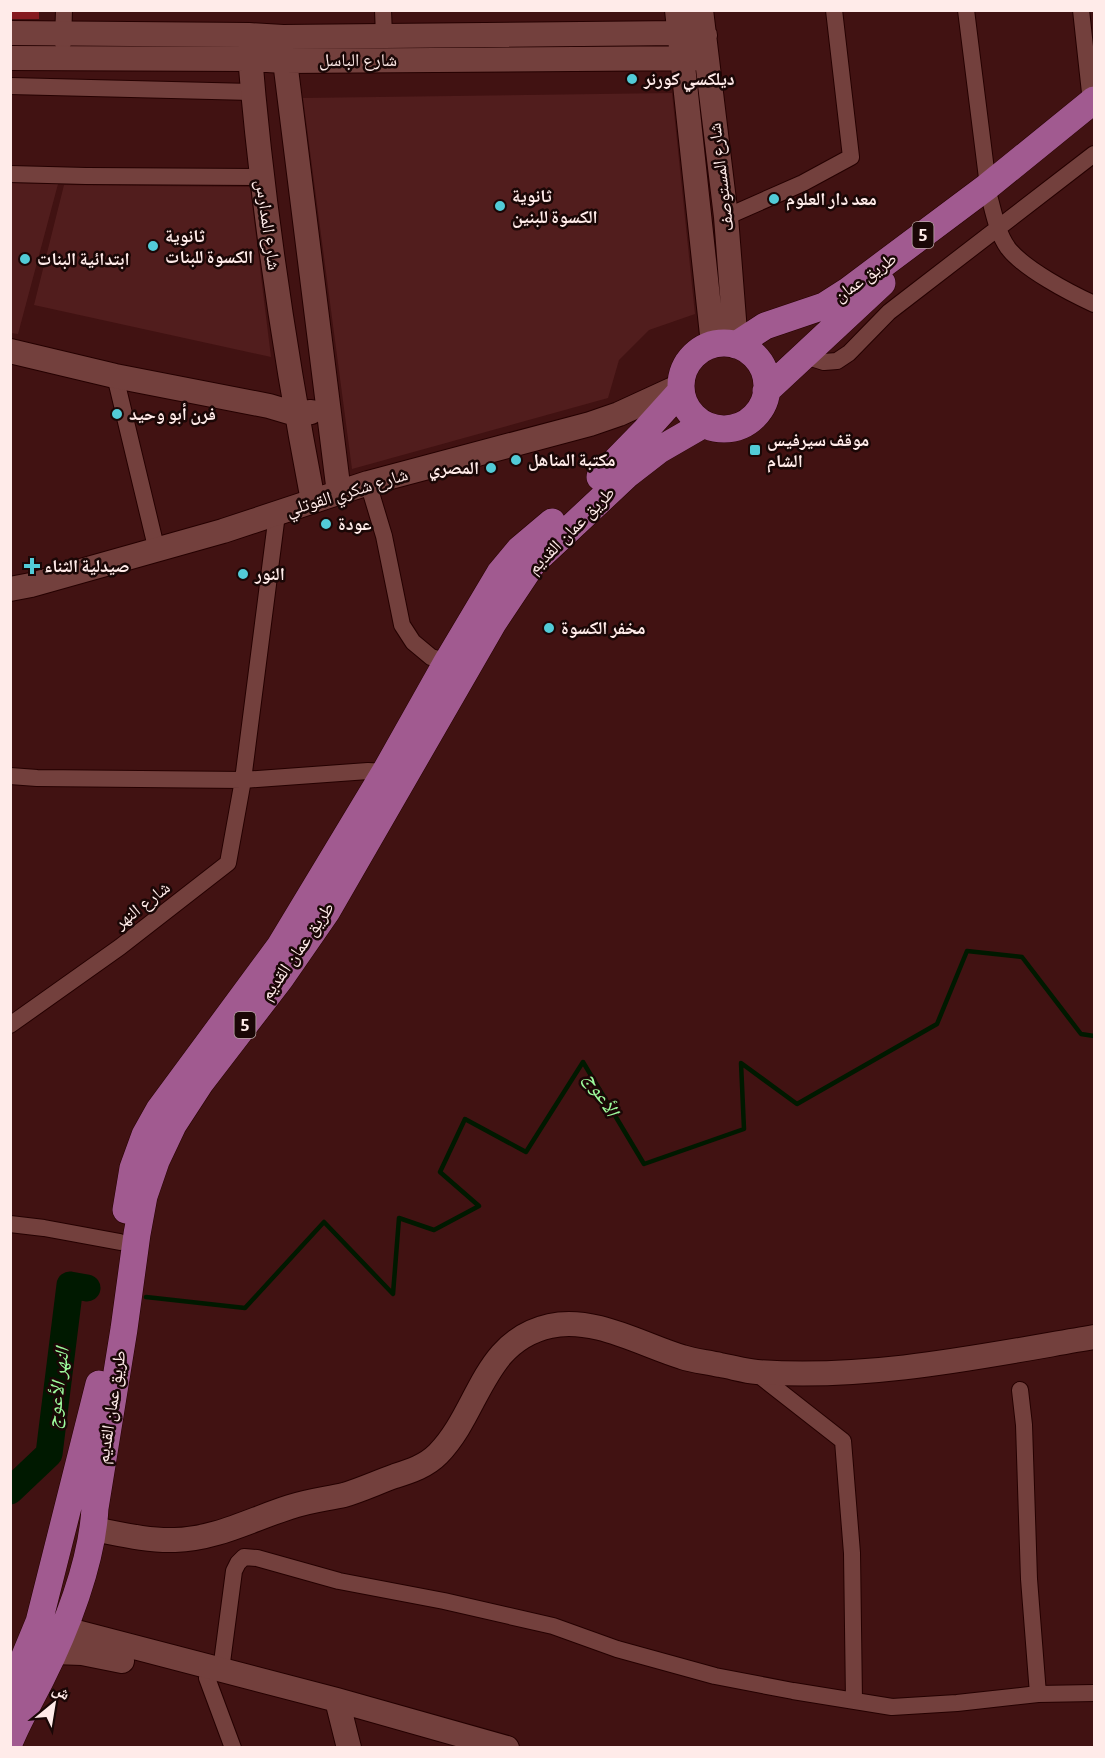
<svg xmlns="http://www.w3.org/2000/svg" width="1105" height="1758" viewBox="0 0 1105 1758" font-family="Bitter,'Noto Naskh Arabic',serif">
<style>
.built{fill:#511d1d}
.green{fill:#861a1f}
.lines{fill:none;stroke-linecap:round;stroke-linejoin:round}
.stream{stroke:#001900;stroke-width:4.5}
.river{stroke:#001900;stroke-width:27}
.street-casing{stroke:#250001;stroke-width:18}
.secondary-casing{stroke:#250001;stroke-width:26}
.primary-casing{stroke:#250001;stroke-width:28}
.street{stroke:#73403d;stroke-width:16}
.secondary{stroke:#73403d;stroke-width:24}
.primary{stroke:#a15a90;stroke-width:27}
.poi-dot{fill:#52cbd7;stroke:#1a0706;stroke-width:2}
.labels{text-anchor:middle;stroke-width:5;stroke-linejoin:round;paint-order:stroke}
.shield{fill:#1a0706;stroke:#baa7a5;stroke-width:1.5}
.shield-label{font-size:16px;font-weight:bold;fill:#ffebe9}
.street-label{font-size:18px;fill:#ffebe9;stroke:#1a0706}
.poi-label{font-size:18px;font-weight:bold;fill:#ffebe9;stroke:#1a0706;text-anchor:start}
.water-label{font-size:20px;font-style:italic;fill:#9dfb9c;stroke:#1a0706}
</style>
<rect width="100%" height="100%" fill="#411212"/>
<!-- built -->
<path class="built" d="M672 93 695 314 649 330 619 360 608 398 352 469 303 98Z
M11 183 58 184 18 334 11 333Z
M64 185 250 187 271 357 34 305Z"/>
<!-- green -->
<path class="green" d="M11 10 39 11V19H11Z"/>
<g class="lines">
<!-- stream -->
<path class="stream" d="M146 1297 245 1308 324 1222 393 1294 399 1218 434 1230 479 1206 440 1172 465 1119 526 1152 583 1062 644 1164 744 1129 741 1063 797 1104 937 1024 967 951 1022 957 1081 1034 1094 1036"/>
<!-- river -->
<path class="river" d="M10 1491 49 1454 70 1285 87 1288"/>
<!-- street casing -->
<g class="street-casing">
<path id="street" d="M383 10 384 36
M966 10 988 186
M1081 10 1091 102
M63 43 64 10
M10 86 252 92
M10 174 86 176 261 177
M990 199C994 215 998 234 1008 248 1024 269 1070 293 1094 304
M726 217 803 183 851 157 834 10
M805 356 824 362 837 361 849 353 889 312 1094 154
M115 376 157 551
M368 483 384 536 402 625 413 642 431 657 447 662
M10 776 37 778 243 780 368 771 385 772
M10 1025 120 947 228 863 243 780 277 514
M10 1224 44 1228 120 1242
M755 1372 843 1441 852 1553 854 1701
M1020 1390 1024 1425 1029 1579 1038 1694
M221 1670 234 1571 238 1563 244 1557 257 1558 339 1581 444 1601 553 1626 617 1649 715 1676 793 1691 892 1707 957 1703 1038 1694 1094 1693
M207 1678 233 1748"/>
</g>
<!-- secondary casing -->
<g class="secondary-casing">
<path id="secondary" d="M677 10 713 344
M701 10 726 217 736 345
M10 33 249 35 283 37 680 33 705 35
M249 44C261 197 284 350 313 501
M283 45 339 493
M10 58 250 59 284 61 706 58
M10 351 115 376 269 406 296 414 311 412
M10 589 31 585 223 531 368 483 590 424 619 414 680 386
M94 1529C120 1534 148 1541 175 1540 216 1539 252 1519 290 1507 308 1501 326 1499 344 1495 361 1490 378 1482 395 1476 411 1471 426 1466 438 1454 480 1411 482 1341 550 1326 594 1316 642 1345 682 1357 694 1361 707 1362 720 1365 732 1367 745 1371 757 1372 871 1380 983 1356 1094 1337
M46 1624 337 1700 507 1748
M38 1647 54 1652 82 1653 122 1661
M337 1700 349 1748"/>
</g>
<!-- primary casing -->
<g class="primary-casing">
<path id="primary" d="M681 386a43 43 0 1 1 86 0a43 43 0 1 1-86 0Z
M736 345 765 326 824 306 849 290 988 186 1094 100
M766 391 882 283
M600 477 644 432 681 391
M126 1210 133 1168 145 1135 159 1110 280 946 385 772 447 662 500 573 520 549 552 522
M10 1692 39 1622 99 1384
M10 1741C19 1719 31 1699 41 1679 66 1629 92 1563 95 1508L124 1329 137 1234 144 1196 156 1161 173 1125 201 1082 280 979 327 911 493 623 533 563 628 474 659 450 704 424"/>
</g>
<!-- street -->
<use href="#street" class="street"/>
<!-- secondary -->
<use href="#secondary" class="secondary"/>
<!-- primary -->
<use href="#primary" class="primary"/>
</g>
<!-- markers -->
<g class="poi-dot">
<circle cx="632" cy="79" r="6"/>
<circle cx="774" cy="199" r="6"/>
<circle cx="500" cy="206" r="6"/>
<circle cx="153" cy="246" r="6"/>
<circle cx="25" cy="259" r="6"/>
<circle cx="117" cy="414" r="6"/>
<rect x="749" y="444" width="12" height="12" rx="3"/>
<circle cx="516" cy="460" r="6"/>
<circle cx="491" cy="468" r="6"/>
<circle cx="326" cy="524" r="6"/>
<path d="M29 557h6v6h6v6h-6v6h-6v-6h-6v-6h6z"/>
<circle cx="243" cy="574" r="6"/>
<circle cx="549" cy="628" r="6"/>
</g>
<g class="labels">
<!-- shield labels -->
<g class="shield">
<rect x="912.5" y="222" width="21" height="26" rx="4.5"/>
<rect x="234.5" y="1012" width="21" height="26" rx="4.5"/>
</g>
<g class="shield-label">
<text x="923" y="241">5</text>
<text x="245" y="1031">5</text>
</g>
<!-- street labels -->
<g class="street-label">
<text x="358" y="66">شارع الباسل</text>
<text transform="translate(721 177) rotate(-97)" y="6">شارع المستوصف</text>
<text transform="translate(268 225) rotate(82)" y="6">شارع المدارس</text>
<text transform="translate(865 277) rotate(-35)" y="6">طريق عمان</text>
<text transform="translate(347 492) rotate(-17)" y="6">شارع شكري القوتلي</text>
<text transform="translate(571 530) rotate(-45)" y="6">طريق عمان القديم</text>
<text transform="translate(142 905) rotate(-38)" y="6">شارع النهر</text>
<text transform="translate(297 951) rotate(-55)" y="6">طريق عمان القديم</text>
<text transform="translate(111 1407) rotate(-81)" y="6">طريق عمان القديم</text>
</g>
<!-- poi labels -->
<g class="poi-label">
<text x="644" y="85">ديلكسي كورنر</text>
<text x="512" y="202">ثانوية<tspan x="512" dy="21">الكسوة للبنين</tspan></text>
<text x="786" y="205">معد دار العلوم</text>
<text x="165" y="242">ثانوية<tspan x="165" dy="21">الكسوة للبنات</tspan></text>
<text x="37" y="265">ابتدائية البنات</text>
<text x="129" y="420">فرن أبو وحيد</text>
<text x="767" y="446">موقف سيرفيس<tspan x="767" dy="21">الشام</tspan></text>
<text x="528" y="466">مكتبة المناهل</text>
<text x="479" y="474" text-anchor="end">المصري</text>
<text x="338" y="530">عودة</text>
<text x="44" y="572">صيدلية الثناء</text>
<text x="255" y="580">النور</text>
<text x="561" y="634">مخفر الكسوة</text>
</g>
<!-- water labels -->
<g class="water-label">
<text transform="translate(602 1094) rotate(59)" y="7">الأعوج</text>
<text transform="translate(57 1388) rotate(-83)" y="7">النهر الأعوج</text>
</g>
</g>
<!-- border -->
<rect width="1105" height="1758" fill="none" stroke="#ffebe9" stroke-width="24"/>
<!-- north arrow -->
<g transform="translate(54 1704) rotate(30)" stroke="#1a0706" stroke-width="4.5" paint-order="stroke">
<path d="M0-4.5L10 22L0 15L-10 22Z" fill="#ffebe9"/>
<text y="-9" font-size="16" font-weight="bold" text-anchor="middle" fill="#ffebe9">ش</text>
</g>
</svg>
